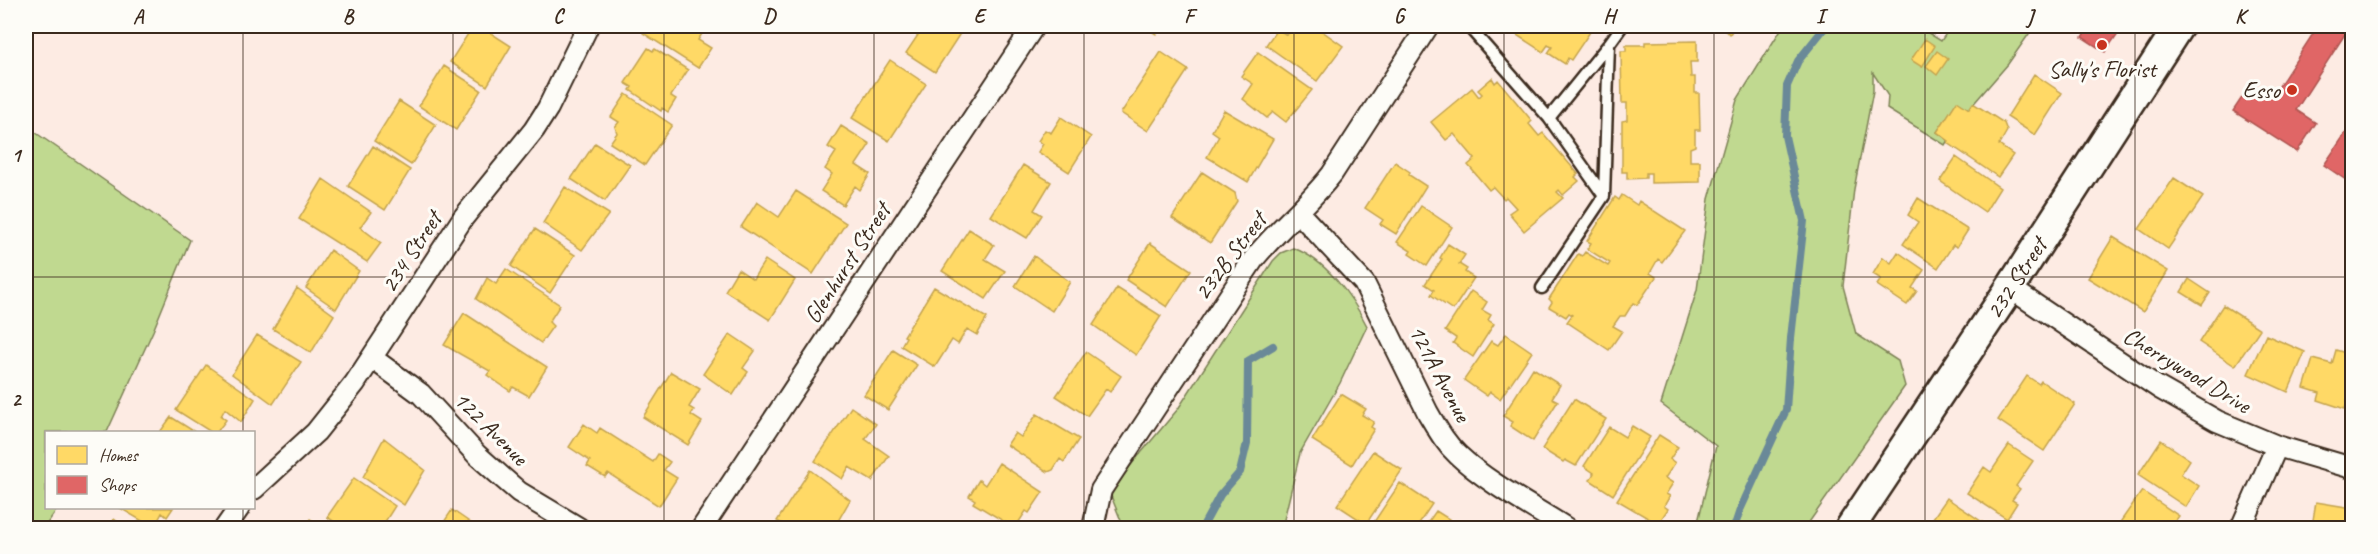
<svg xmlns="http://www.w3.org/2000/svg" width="2378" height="554" viewBox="0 0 2378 554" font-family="Caveat,sans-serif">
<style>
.green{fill:#c0d990;stroke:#7e8257;stroke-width:1.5}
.homes{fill:#ffd966;stroke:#c4a450;stroke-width:1.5}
.shops{fill:#e06666;stroke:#ae5450;stroke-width:1.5}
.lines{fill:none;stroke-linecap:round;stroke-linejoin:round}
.stream{stroke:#6a8998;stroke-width:8}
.lane-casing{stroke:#3b2a1e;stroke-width:15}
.street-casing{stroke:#3b2a1e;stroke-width:24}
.secondary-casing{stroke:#3b2a1e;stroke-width:33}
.lane{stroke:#fdfcf7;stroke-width:10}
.street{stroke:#fdfcf7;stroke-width:20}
.secondary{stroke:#fdfcf7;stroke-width:28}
.grid{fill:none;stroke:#3b2a1e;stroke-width:1.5;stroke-opacity:0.55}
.poi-dot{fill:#c8321e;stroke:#fdfcf7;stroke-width:2}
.labels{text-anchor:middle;stroke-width:6;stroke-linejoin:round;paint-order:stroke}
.poi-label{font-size:24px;fill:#3b2a1e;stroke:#fdfcf7}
.street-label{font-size:24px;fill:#3b2a1e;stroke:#fdfcf7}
.neatline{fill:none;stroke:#3b2a1e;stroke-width:2}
.grid-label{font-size:20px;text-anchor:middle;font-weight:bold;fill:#3b2a1e}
</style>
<rect width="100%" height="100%" fill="#fdebe3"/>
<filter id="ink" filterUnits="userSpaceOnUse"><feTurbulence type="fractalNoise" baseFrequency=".0167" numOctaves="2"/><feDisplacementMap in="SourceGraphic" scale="12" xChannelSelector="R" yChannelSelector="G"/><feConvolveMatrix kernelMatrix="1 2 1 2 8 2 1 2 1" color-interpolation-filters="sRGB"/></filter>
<g filter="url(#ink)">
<!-- green -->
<path class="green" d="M1783 26H1917L1941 41 1951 26H2031V31L2008 64 1969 109 1957 102 1937 132 1948 140 1945 145 1887 109 1888 96 1873 73V91L1854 189 1843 286 1856 334 1898 361 1905 386 1805 528H1690L1698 522 1716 446 1661 404 1697 290 1709 199 1737 100Z
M26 126 190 240 153 331 107 432H46V508H58L44 528H26Z
M1293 248C1325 259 1352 296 1367 326L1340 383 1300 453 1282 528H1124L1109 491 1178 409 1273 261 1281 253Z"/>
<!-- homes -->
<path class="homes" d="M473 26H480L511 46 487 86 450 62Z
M648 26H707L698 40 711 48 698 68 643 33Z
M924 26H958L963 29 935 72 906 53Z
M1143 26H1162L1156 34Z
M1294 26H1315L1343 46 1317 81 1266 45 1277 29 1287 35Z
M1503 26H1594L1571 60 1568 58 1565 64 1548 53 1552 47 1548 45 1543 52Z
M1717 26H1735L1730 34Z
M1925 39 1935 46 1922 67 1911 60Z
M1697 41V62H1690L1691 77H1695V93H1699L1700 130H1695V146L1690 148V161H1700V182L1651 183V173H1646V178L1627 179V172H1622V121L1627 120V103H1622L1621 51H1626V45H1645V42Z
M648 48 653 51 655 49 688 70 671 96 676 99 668 112 662 108 661 111 630 90 632 87 625 83Z
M1937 51 1948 59 1937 75 1926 66Z
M1161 52 1188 70 1148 131 1121 113Z
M1258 52 1312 90 1286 122 1273 112 1267 118 1243 99 1253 84 1241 76Z
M890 60 926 84 889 141 852 118Z
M444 66 481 90 456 130 419 106Z
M2034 74 2062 93 2035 135 2007 117Z
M1492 78 1495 83 1498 80 1532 121 1529 124 1539 136 1543 133 1578 174 1575 177 1579 181 1563 195 1559 190 1557 192 1563 198 1524 231 1509 213 1516 208 1506 197 1504 199 1493 187 1489 190 1468 165 1475 159 1454 134 1446 140 1431 122 1472 88 1479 97 1482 94 1478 90Z
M626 94 672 125 645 165 610 143 617 133 615 127 619 122 611 117Z
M399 101 436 125 411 165 374 141Z
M1957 101 1969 109 1973 103 2004 123 2007 131 1999 145 2013 155 1998 177 1948 143 1949 141 1937 132Z
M1224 110 1273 139 1248 182 1207 157 1219 136 1212 131Z
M1061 117 1091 137 1069 172 1038 152 1043 144 1038 141 1045 130 1051 133Z
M841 126 870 144 856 165 870 174 860 190 855 186 843 205 821 191 832 174 825 169 836 152 828 147Z
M595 143 630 165 605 201 571 179Z
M373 146 410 170 385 210 348 186Z
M1956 157 2000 188 1985 212 1940 181Z
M1395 162 1410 172 1409 175 1426 186 1396 234 1380 224 1383 220 1365 208Z
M1023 165 1051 182 1034 210 1042 215 1027 238 991 216Z
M1202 172 1235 193 1237 201 1210 243 1172 218Z
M2174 178 2203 197 2168 249 2139 229Z
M323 179 371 212 360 227 381 243 367 262 299 219Z
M565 187 609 214 582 250 543 223Z
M796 191 846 223 813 274 741 227 757 202 779 217Z
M1622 195 1637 205 1639 201 1685 231 1662 262 1658 259 1650 273 1656 277 1637 305 1633 303 1625 316H1620L1613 326 1622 331 1609 350 1567 322 1572 315 1569 313 1566 317 1549 307 1552 302 1549 299 1578 254 1582 256 1585 252 1608 266 1610 263 1587 249 1591 243 1587 241 1615 197 1619 200Z
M1918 198 1968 230 1957 247 1953 245 1938 268 1903 244 1918 222 1908 215Z
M1421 206 1452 227 1427 266 1409 254 1411 251 1397 242Z
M535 229 575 255 550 293 511 266Z
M969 229 994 245 985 259 1005 271 986 299 942 271Z
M2113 237 2168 271 2143 312 2088 278Z
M1150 243 1191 270 1167 307 1126 280Z
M1448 244 1465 255 1459 264 1467 269 1465 272 1474 278 1453 310 1431 295 1434 290 1425 284 1442 259 1440 258Z
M330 250 359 271 336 309 306 288Z
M1898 252 1924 270 1912 288 1917 291 1907 305 1877 285 1881 279 1873 274 1883 257 1891 263Z
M1034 256 1070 282 1052 311 1015 286Z
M765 260 795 280 770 320 725 291 738 269 753 279Z
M506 269 560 305 549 322 553 326 541 343 476 299 487 278 496 284Z
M2189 279 2210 293 2202 305 2181 292Z
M934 287 987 318 977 335 967 329 958 344 952 340 935 367 901 346 906 337 904 336Z
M297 288 334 315 311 353 273 329Z
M1117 288 1161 316 1136 355 1093 325Z
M1471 291 1487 302 1482 310 1491 315 1488 320 1494 324 1473 357 1453 343 1456 338 1445 331Z
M2223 305 2260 329 2235 366 2199 342Z
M464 313 547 367 529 396 513 387 510 391 487 375 490 371 444 345Z
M730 334 755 351 743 368 748 372 733 395 703 374Z
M1506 334 1532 352 1500 399 1490 392 1487 396 1464 380 1491 341 1498 345Z
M257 335 301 362 273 404 232 374Z
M2266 335 2305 352 2288 392 2248 374Z
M893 350 917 365 888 410 864 395Z
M2336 350 2352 355V384L2345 409 2318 400 2320 393 2304 388 2313 359 2332 364Z
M1086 352 1121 376 1110 392 1106 389 1087 416 1056 396Z
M206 365 255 399 241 422 225 409 221 416 226 420 217 432H211L176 410Z
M1533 368 1560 385 1552 398 1558 401 1533 441 1510 426 1513 422 1503 416Z
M671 372 700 389 689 407 694 410 691 415 702 422 688 445 643 417Z
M2027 376 2039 384 2041 381 2075 404 2044 451 1998 420Z
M1341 394 1366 409 1362 415 1374 422 1371 427 1374 429 1352 465 1312 440Z
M1574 399 1606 419 1576 466 1565 460 1563 462 1542 449Z
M851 407 876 424 865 439 889 456 872 481 849 467 842 479 815 461Z
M1037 414 1079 439 1064 462 1060 459 1053 470 1048 472 1007 445 1015 433 1021 437Z
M171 417 195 432H160Z
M584 424 597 433 600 428 653 462 658 454 670 462 664 470 677 478 659 506 608 473 605 477 587 466 590 461 569 447Z
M1632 426 1650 437 1613 495 1590 480 1594 473 1584 466 1609 427 1625 437Z
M1659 435 1678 447 1670 459 1675 463 1665 478 1673 483 1666 494 1670 496 1664 506 1668 509 1658 524 1617 500Z
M384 438 425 470 404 505 363 477Z
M2161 440 2190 460 2181 474 2199 486 2186 507 2138 475Z
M2009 445 2033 461 2016 486 2020 489 2012 500 2017 503 2007 519 1967 493 1984 467 1991 472Z
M1373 451 1402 470 1366 524 1337 505Z
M999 463 1043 492 1029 513 1026 511 1015 528 973 503 975 500 969 496 979 480 985 485Z
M810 470 850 500 834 528H821L812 522 808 528H790L777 521Z
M354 478 395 506 381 528H344L327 517Z
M1400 483 1432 504 1416 528H1378L1372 525Z
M2142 491 2179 516 2170 528H2116Z
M1947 498 1991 528H1926Z
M2316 502 2352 508V528H2304V525L2312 526Z
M120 508H173L167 517 162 513 154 528Z
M452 510 478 528H440Z
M1436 511 1452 521 1450 525 1455 528H1424Z
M114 519 126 528H108Z
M310 519 324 528H304Z"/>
<!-- shops -->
<path class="shops" d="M2086 26H2123L2105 52 2082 37 2088 28Z
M2318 26H2338L2347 31 2296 110 2316 123 2297 152 2233 111 2251 84 2272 97Z
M2347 131 2352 135V184L2324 165Z"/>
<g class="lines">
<!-- stream -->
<path class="stream" d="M1202 528 1220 495 1240 472 1247 443 1248 361 1273 346
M1734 528 1740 510 1786 410 1791 338 1804 221 1785 136 1787 86 1798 61 1826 26"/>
<!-- lane casing -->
<g class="lane-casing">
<path id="lane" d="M1468 26 1549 118 1604 196 1542 288
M1549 118 1609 44 1622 26
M1604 196 1609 44"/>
</g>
<!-- street casing -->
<g class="street-casing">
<path id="street" d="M1298 212 1364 283 1428 413C1437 428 1445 443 1458 455 1489 484 1530 505 1566 528
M2010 288 2159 388 2217 421 2277 446 2352 468
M372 358 421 394 477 455 504 479 519 492 579 528
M254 489 316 432 355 383 463 218 534 130 548 108 588 26
M225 528 239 508
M702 528 1034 26
M1093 528 1101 490 1253 260C1277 230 1308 205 1332 174L1428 26
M2241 528 2277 446"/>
</g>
<!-- secondary casing -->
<g class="secondary-casing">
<g id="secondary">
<path id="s1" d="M1850 528 2010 288 2179 26"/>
</g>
</g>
<!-- lane -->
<use href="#lane" class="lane"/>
<!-- street -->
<use href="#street" class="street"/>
<!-- secondary -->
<use href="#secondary" class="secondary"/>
</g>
</g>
<!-- grid -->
<path class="grid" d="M243 26V432M453 26V528M664 26V528M874 26V528M1084 26V528M1294 26V528M1504 26V528M1714 26V528M1925 26V528M2135 26V528M26 277H2352M243 508V528"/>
<!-- markers -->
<g class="poi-dot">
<circle cx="2102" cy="45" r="6"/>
<circle cx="2292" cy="90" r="6"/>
</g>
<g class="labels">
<!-- poi labels -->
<g class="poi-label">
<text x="2102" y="77">Sally's Florist</text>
<text x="2280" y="98" text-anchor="end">Esso</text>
</g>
<!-- street labels -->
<g class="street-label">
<text transform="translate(411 252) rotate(-57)" y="8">234 Street</text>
<text transform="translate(1230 256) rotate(-53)" y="8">232B Street</text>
<text transform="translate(847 263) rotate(-57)" y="8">Glenhurst Street</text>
<text dy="8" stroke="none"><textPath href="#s1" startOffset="300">232 Street</textPath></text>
<text transform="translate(2187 370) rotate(31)" y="8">Cherrywood Drive</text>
<text transform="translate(1440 373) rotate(62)" y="8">121A Avenue</text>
<text transform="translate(491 428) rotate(45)" y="8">122 Avenue</text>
</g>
</g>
<!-- margin -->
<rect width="2378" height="554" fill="none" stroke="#fdfcf7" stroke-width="66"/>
<!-- legend -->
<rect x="45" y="431" width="210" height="78" fill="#fdfcf7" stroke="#afa8a0" stroke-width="1.5"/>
<rect x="57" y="446" width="30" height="18" fill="#ffd966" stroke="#afa8a0" stroke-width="1.5"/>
<text x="99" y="461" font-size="18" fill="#3b2a1e">Homes</text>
<rect x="57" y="476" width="30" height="18" fill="#e06666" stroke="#afa8a0" stroke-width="1.5"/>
<text x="99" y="491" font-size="18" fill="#3b2a1e">Shops</text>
<rect x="33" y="33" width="2312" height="488" class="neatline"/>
<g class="grid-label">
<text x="138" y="23">A</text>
<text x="348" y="23">B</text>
<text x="558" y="23">C</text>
<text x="769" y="23">D</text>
<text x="979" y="23">E</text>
<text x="1189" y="23">F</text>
<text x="1399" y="23">G</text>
<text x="1609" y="23">H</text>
<text x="1820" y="23">I</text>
<text x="2030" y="23">J</text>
<text x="2240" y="23">K</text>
<text x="16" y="162">1</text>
<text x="16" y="406">2</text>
</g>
</svg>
